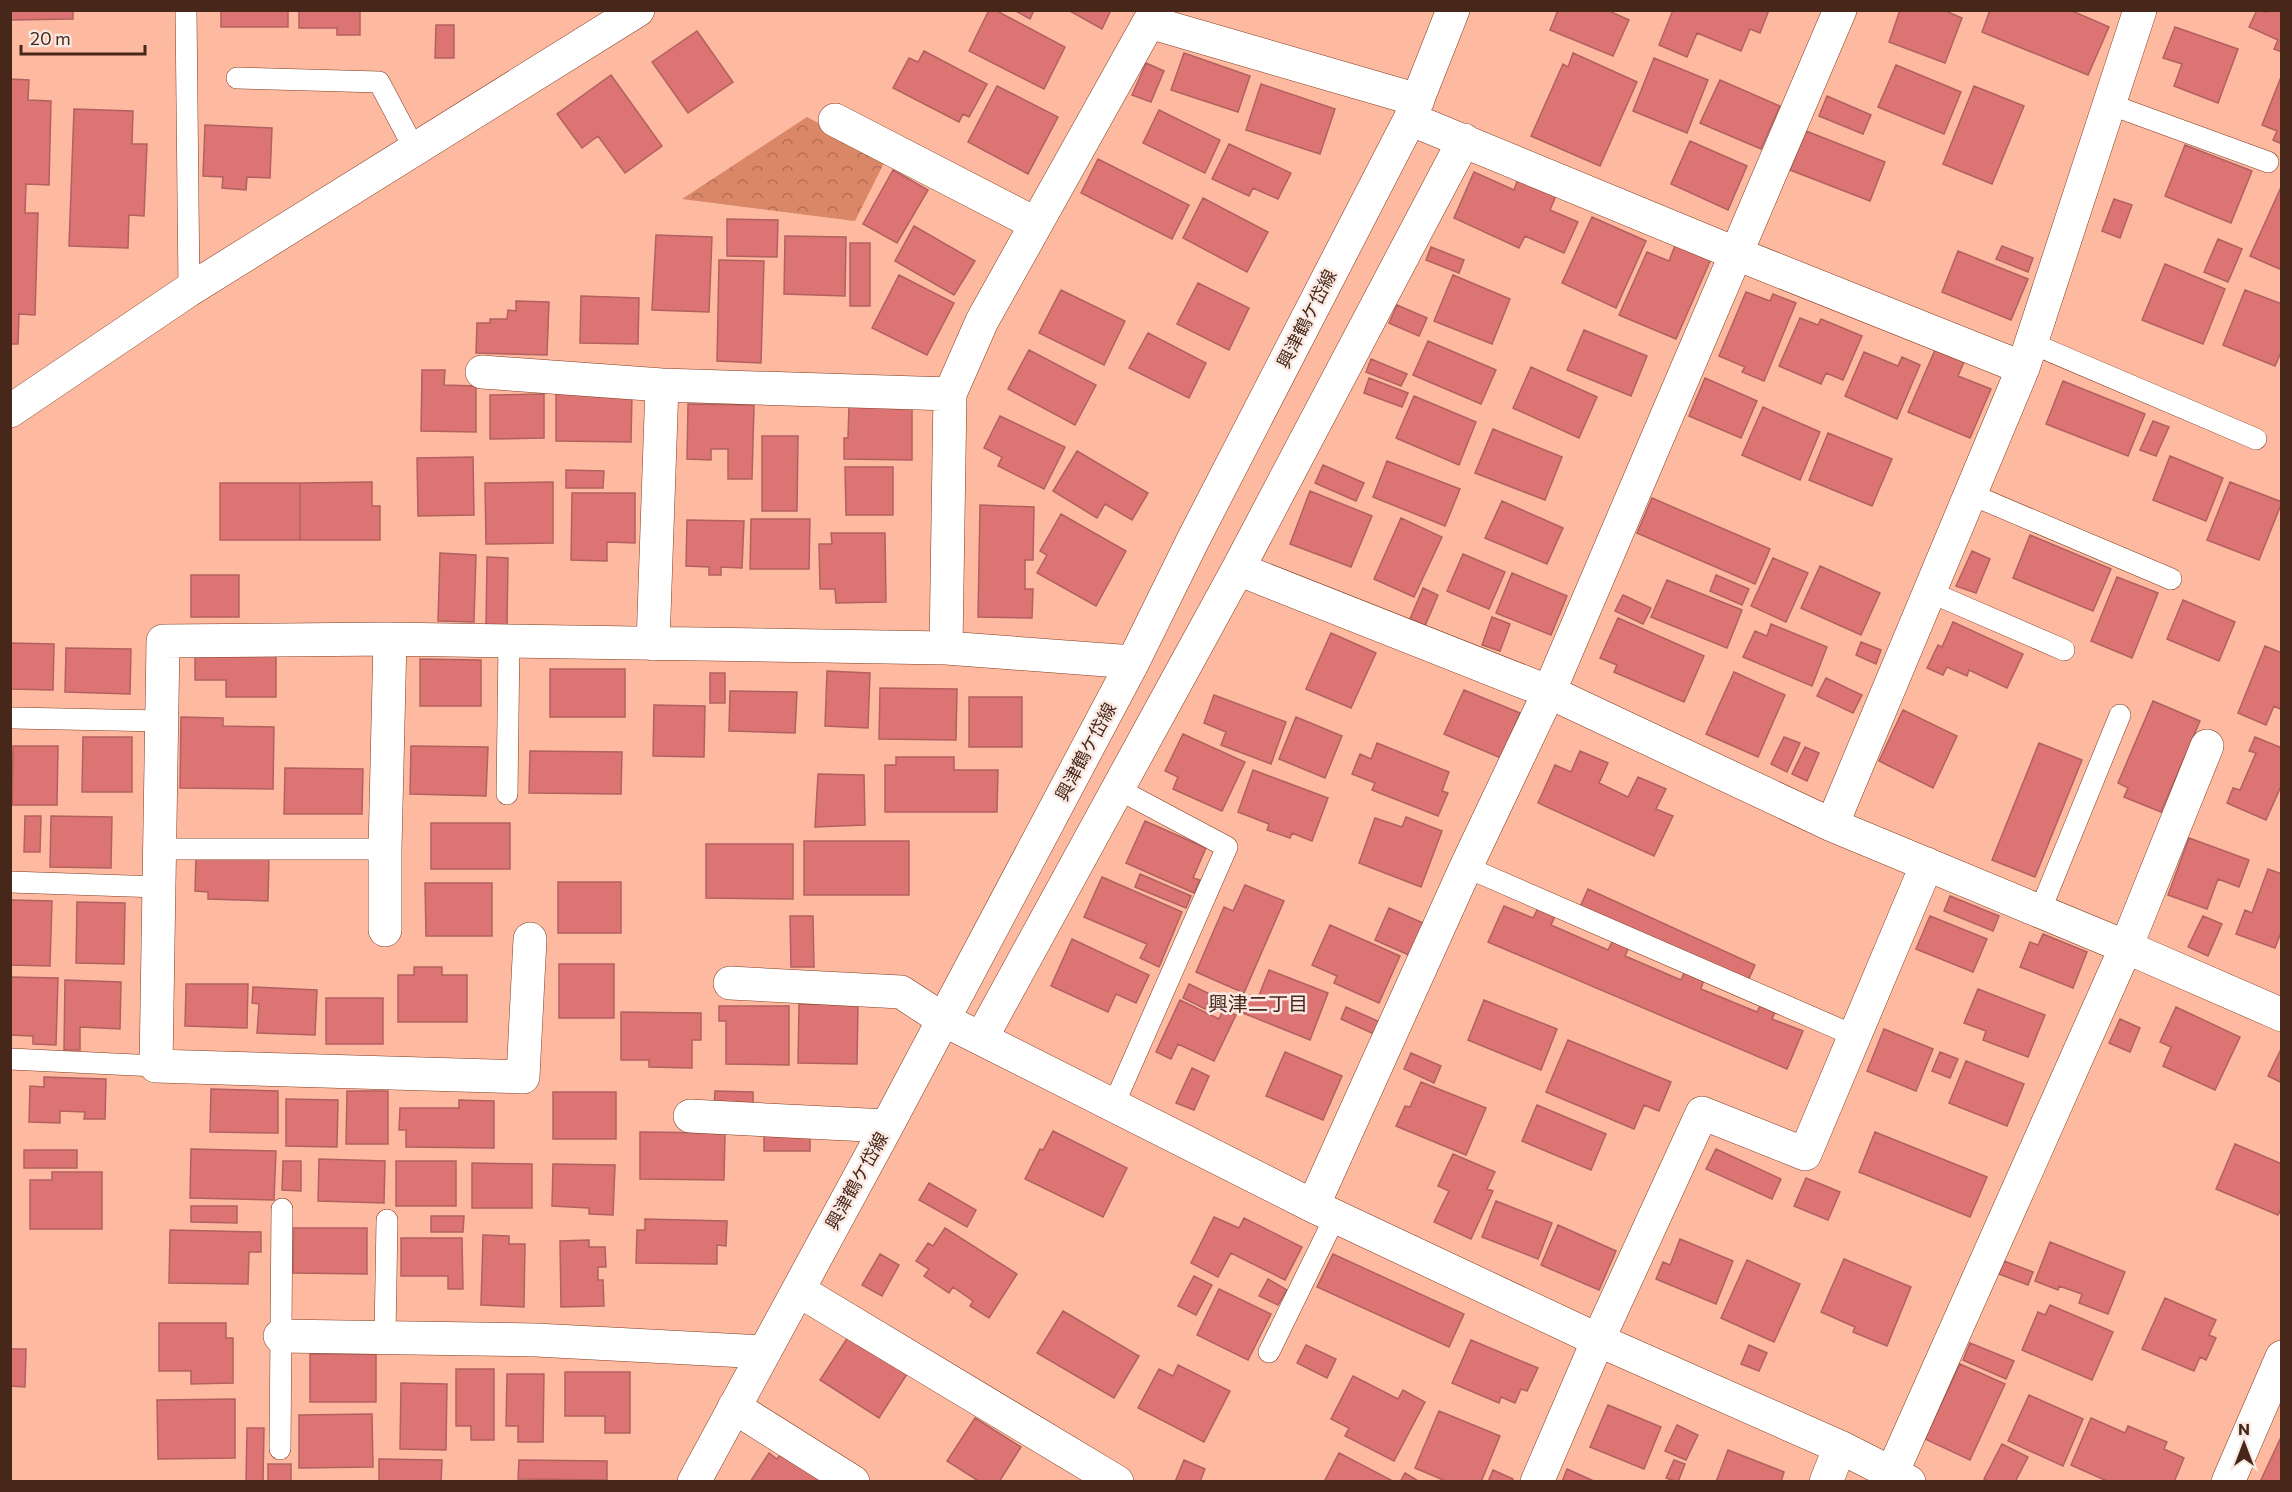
<svg xmlns="http://www.w3.org/2000/svg" width="2292" height="1492" viewBox="0 0 2292 1492" font-family="Commissioner,'Noto Sans JP',sans-serif">
<style>
.park{fill:url(#park-crowns)}
.building{fill:#dc7473;stroke:#b2615f;stroke-width:1.5}
.lines{fill:none;stroke-linecap:round;stroke-linejoin:round}
.lane-casing{stroke:#813b1e;stroke-width:22}
.street-casing{stroke:#813b1e;stroke-width:34}
.secondary-casing{stroke:#813b1e;stroke-width:34}
.lane{stroke:#fff;stroke-width:21}
.street{stroke:#fff;stroke-width:33}
.secondary{stroke:#fff;stroke-width:33}
.labels{text-anchor:middle;stroke-width:5;stroke-linejoin:round;paint-order:stroke}
.street-label{font-size:18px;fill:#48271b;stroke:#fae9e2}
.neighbourhood-label{font-size:20px;fill:#48271b;stroke:#fae9e2}
</style>
<defs>
<pattern id="park-crowns" width="20" height="18" patternUnits="userSpaceOnUse" patternTransform="scale(1.5)"><rect width="20" height="18" fill="#da8768"/><path d="M2 6a3 3 0 1 1 6 0M12 15a3 3 0 1 1 6 0" fill="none" stroke="#b36e55"/></pattern>
</defs>
<rect width="100%" height="100%" fill="#fdbaa1"/>
<!-- park -->
<path class="park" d="M807 117 886 159 855 221 682 199Z"/>
<!-- building -->
<path class="building" d="M10 10H73V19L10 20Z
M221 10H288V27H221Z
M299 10H360V35H337V28H299Z
M989 10H995L1065 47 1044 89 969 51Z
M1014 10H1034L1030 19Z
M1068 10H1111L1102 29Z
M1558 10H1607L1629 20 1613 56 1550 30Z
M1673 10H1769L1760 33 1750 29 1741 51 1697 33 1687 57 1659 45Z
M1900 10H1943L1962 18 1945 63 1889 42Z
M1990 10H2070L2109 27 2088 75 1982 32Z
M2257 10 2266 12 2282 10V52L2274 49 2278 40 2249 27Z
M436 25H454V58H435Z
M2175 27 2238 49 2218 103 2174 86 2182 64 2163 58Z
M697 31 733 82 688 113 652 62Z
M924 51 987 84 969 117 963 114 959 122 893 88 909 58 918 62Z
M1184 53 1250 76 1238 112 1171 90Z
M1573 53 1637 82 1600 166 1531 136 1563 64 1568 67Z
M1654 58 1708 80 1687 133 1633 111Z
M1146 63 1164 71 1151 102 1132 95Z
M1896 65 1961 92 1944 134 1878 107Z
M611 75 662 146 625 173 598 136 582 148 557 114Z
M2281 77H2282V144L2273 140 2277 131 2262 125Z
M10 79 29 80 28 100 51 101 49 185 26 184 25 213H38L35 315 19 314 18 344H10Z
M1720 80 1780 106 1761 149 1700 123Z
M1261 84 1335 109 1320 154 1246 130Z
M997 86 1058 117 1028 174 968 142Z
M1974 86 2024 106 1992 184 1943 164Z
M1827 96 1871 115 1863 134 1819 116Z
M74 109 133 111 132 144H147L144 216 129 215 128 248 69 246Z
M1159 110 1220 140 1205 173 1143 143Z
M205 125 272 128 270 178 247 177 246 190 222 188 223 177 203 176Z
M1806 131 1885 162 1870 201 1790 170Z
M1690 141 1747 166 1728 210 1671 184Z
M1229 144 1291 173 1278 199 1253 188 1249 196 1212 179Z
M2185 145 2252 171 2231 223 2165 196Z
M1098 159 1189 205 1172 239 1081 193Z
M893 170 928 190 897 243 863 224Z
M1474 172 1514 190 1518 179 1556 196 1550 210 1578 222 1564 253 1525 236 1519 248 1454 218Z
M2282 185V270L2250 256Z
M1203 198 1268 232 1247 272 1183 238Z
M2114 199 2132 205 2120 238 2102 231Z
M1592 217 1646 241 1616 308 1562 283Z
M727 219 778 220 777 257 727 256Z
M914 226 975 261 954 295 895 261Z
M656 235 712 237 709 312 652 310Z
M785 236 846 237 845 296 784 294Z
M2218 239 2242 249 2228 282 2204 272Z
M850 243H870V306H850Z
M1676 243 1711 259 1676 339 1619 315 1647 252 1669 261Z
M2002 246 2033 258 2028 272 1996 259Z
M1431 247 1464 260 1459 273 1426 260Z
M1958 251 2028 279 2011 320 1942 292Z
M719 260 764 261 761 363 717 361Z
M2165 264 2225 289 2203 344 2142 320Z
M899 275 954 303 927 355 872 328Z
M1453 275 1510 299 1492 344 1434 321Z
M1198 283 1249 308 1229 350 1177 324Z
M1061 290 1125 321 1104 365 1039 333Z
M2245 290 2282 304V350L2275 366 2223 345Z
M1746 292 1770 301 1773 294 1796 303 1764 381 1742 372 1745 367 1719 356Z
M581 296 639 298 638 344 580 343Z
M516 301 549 302 547 355 476 353 477 323H490V319H507L508 310 516 311Z
M1397 305 1427 318 1419 336 1389 323Z
M1800 318 1818 325 1821 319 1862 336 1843 380 1826 373 1821 384 1779 366Z
M1584 330 1647 356 1631 396 1567 370Z
M1148 333 1206 363 1189 398 1129 368Z
M1428 341 1496 370 1481 404 1413 375Z
M1029 350 1096 385 1075 425 1008 389Z
M1935 350 1964 362 1958 376 1991 389 1970 438 1908 412Z
M1864 352 1898 366 1902 357 1920 365 1897 419 1845 396Z
M1371 359 1407 374 1401 386 1366 372Z
M1531 367 1597 397 1579 438 1513 408Z
M422 370H445L444 385 476 386V432L421 431Z
M1369 378 1408 393 1402 407 1364 393Z
M1705 378 1757 401 1741 438 1689 416Z
M2063 381 2145 414 2128 456 2046 424Z
M544 394V438L490 439V395Z
M556 394H632L631 442 556 441Z
M1414 396 1476 422 1459 465 1396 438Z
M688 404 754 405 752 479H728V449H711V460L687 459Z
M849 405H912V460L844 459V438H848Z
M1763 407 1820 432 1800 480 1742 455Z
M1000 416 1065 447 1044 489 998 466 1002 457 984 448Z
M2153 421 2169 427 2156 456 2140 450Z
M1493 429 1562 457 1545 500 1475 473Z
M1828 433 1892 459 1872 506 1809 480Z
M762 436H798L797 511H762Z
M1077 451 1148 493 1132 520 1105 504 1097 518 1053 491Z
M2170 456 2223 478 2206 521 2153 500Z
M473 457 474 515 418 516 417 458Z
M1387 461 1460 489 1445 526 1373 497Z
M1323 465 1364 483 1356 501 1315 483Z
M845 467H893V515H846Z
M566 470 604 471 603 488H566Z
M372 482V506H380V540H300V483Z
M553 482V543L486 544 485 483Z
M2230 482 2282 502 2259 560 2207 540Z
M220 483H300V540H220Z
M1310 491 1372 516 1351 567 1290 544Z
M572 493H635V543L607 542V561L571 560Z
M1652 498 1770 549 1755 584 1637 533Z
M1502 501 1563 528 1547 564 1485 538Z
M980 505 1034 507 1033 560H1025V589H1033L1032 618 978 617Z
M1061 514 1126 551 1096 606 1037 573 1047 555 1040 551Z
M1401 518 1442 537 1414 597 1374 579Z
M751 519H810L809 569H750Z
M687 520 744 521 742 568 721 567V575H709V567L686 566Z
M831 533H885L886 602 836 603 835 589H820L819 544H832Z
M2030 535 2111 569 2093 611 2013 578Z
M1972 551 1990 559 1976 593 1956 586Z
M440 553 476 555 474 622 438 621Z
M1463 554 1505 572 1489 609 1447 591Z
M487 557 508 558 507 628H486Z
M1773 558 1808 573 1786 622 1751 606Z
M1820 566 1880 593 1861 635 1801 608Z
M1512 573 1567 596 1551 635 1496 613Z
M191 575H239V617H191Z
M1716 575 1749 589 1742 605 1710 591Z
M2117 577 2158 593 2132 658 2091 641Z
M1667 580 1742 610 1727 648 1651 617Z
M1423 588 1438 595 1425 626 1410 619Z
M1623 595 1651 608 1643 624 1615 611Z
M2183 600 2235 622 2219 661 2167 639Z
M1492 617 1510 624 1500 651 1482 645Z
M1618 618 1704 656 1684 702 1614 672 1617 665 1600 658Z
M1953 622 2023 654 2007 688 1969 670 1967 676 1947 667 1943 675 1927 668 1938 645 1942 647Z
M1771 624 1827 647 1812 686 1743 657 1755 631 1767 636Z
M1331 633 1376 653 1351 708 1306 689Z
M1861 642 1881 650 1876 664 1856 655Z
M10 643 54 644 53 690 10 689Z
M2265 646 2282 653V710L2274 706 2266 725 2238 713Z
M66 648 131 649 130 694 65 692Z
M195 653H276V697H226V680H195Z
M420 659 481 660V706H420Z
M550 669H625V717H550Z
M827 671 870 673 868 728 825 726Z
M1734 672 1785 695 1758 757 1706 734Z
M710 673H725V703H710Z
M1826 678 1862 695 1853 713 1817 696Z
M880 688 957 689 956 740 879 739Z
M1464 690 1520 713 1501 758 1444 734Z
M730 691 797 692 795 733 729 731Z
M1214 695 1286 722 1271 764 1221 745 1226 732 1204 723Z
M969 697H1022V747H969Z
M2153 701 2200 721 2161 812 2124 797 2128 788 2118 783Z
M654 705 705 706 704 757 653 756Z
M1903 710 1957 736 1933 788 1879 761Z
M181 717 223 718V726L274 727 273 789 180 788Z
M1296 717 1342 736 1325 778 1279 759Z
M1183 734 1245 762 1222 811 1173 789 1178 777 1165 771Z
M83 737H132V792H82Z
M1784 737 1800 743 1787 772 1771 764Z
M2255 737 2282 748V784L2266 820 2227 803 2233 788 2240 790 2256 753 2249 751Z
M1377 743 1449 772 1442 791 1448 793 1438 816 1372 790 1375 783 1352 774 1360 754 1371 759Z
M2039 743 2082 760 2035 877 1992 860Z
M13 746H58L57 805H12Z
M411 746 488 747 486 796 410 794Z
M1805 747 1819 753 1807 781 1792 774Z
M530 751 622 752 621 794 529 793Z
M1580 751 1608 763 1599 783 1628 797 1638 777 1666 789 1656 809 1673 816 1654 856 1538 803 1555 765 1571 772Z
M896 757H954V770H998L997 812H885V765H896Z
M285 768 363 769 362 814H284Z
M1253 770 1328 798 1312 841 1292 833 1290 838 1267 830 1269 824 1238 812Z
M818 774 864 775 865 825 815 827Z
M25 816H41L40 852H24Z
M51 816 112 817 111 868 50 867Z
M1406 817 1442 831 1421 887 1359 863 1375 818 1402 827Z
M1145 821 1206 848 1193 878 1200 880 1194 893 1126 863Z
M431 823H510V869H431Z
M2189 838 2249 860 2239 887 2218 879 2207 909 2168 895Z
M804 841H909V895H804Z
M706 844H793V899L706 898Z
M196 856 269 858 268 901 208 899V892L195 891Z
M2268 869 2282 874V930L2275 948 2236 934 2245 910 2252 913Z
M1140 874 1191 896 1186 908 1135 887Z
M1102 877 1182 912 1159 967 1140 958 1147 944 1084 917Z
M558 882H621V933H558Z
M425 883H492V936H426Z
M1245 885 1284 901 1244 993 1196 972 1224 907 1233 911Z
M1588 889 1755 965 1747 983 1580 907Z
M1950 896 1999 916 1993 931 1944 911Z
M10 900 52 901 50 966 10 965Z
M77 902 125 903 124 964 76 963Z
M1504 906 1533 918 1538 908 1555 916 1551 925 1608 950 1613 940 1629 947 1625 956 1681 980 1685 971 1704 979 1701 989 1757 1012 1761 1004 1776 1010 1772 1019 1803 1031 1787 1069 1488 942Z
M1389 908 1425 924 1411 956 1375 940Z
M790 916H813L814 967H791Z
M1930 916 1987 939 1973 972 1916 949Z
M2203 916 2222 924 2208 956 2188 947Z
M1330 925 1400 956 1379 1003 1334 983 1337 976 1312 965Z
M2043 934 2087 952 2073 988 2020 967 2030 942 2038 945Z
M1072 939 1149 975 1136 1003 1116 994 1108 1012 1051 986Z
M559 964H614V1018H559Z
M414 967H442V975H467V1022H398V975H414Z
M1269 970 1328 993 1310 1040 1243 1013 1250 995 1258 998Z
M10 977 58 978 56 1045 33 1044V1036L10 1035Z
M65 980 121 982 120 1029 80 1027V1050H64Z
M186 984H248L247 1028 185 1026Z
M1189 984 1212 995 1205 1009 1183 998Z
M253 987 317 990 315 1035 257 1033 259 1004 252 1003Z
M1978 989 2045 1015 2028 1057 1983 1040 1986 1031 1964 1023Z
M326 998H383V1044H326Z
M1180 1000 1219 1019 1223 1010 1236 1015 1214 1061 1178 1044 1171 1059 1156 1052Z
M1484 1000 1557 1029 1541 1070 1468 1040Z
M799 1004 858 1005 857 1064 798 1063Z
M719 1006H789V1065L726 1064V1021H719Z
M1346 1007 1380 1022 1374 1034 1341 1019Z
M2176 1007 2240 1037 2215 1090 2163 1066 2171 1047 2160 1042Z
M621 1012 701 1013V1040H692V1068L649 1067V1060H621Z
M2120 1019 2140 1028 2130 1052 2109 1043Z
M1884 1029 1933 1049 1916 1091 1867 1071Z
M1568 1040 1671 1082 1659 1111 1644 1105 1634 1129 1546 1092Z
M2282 1047V1083L2268 1076Z
M1285 1052 1342 1076 1323 1120 1266 1096Z
M1940 1052 1958 1059 1950 1078 1932 1071Z
M1411 1053 1441 1066 1434 1083 1404 1069Z
M1966 1061 2024 1084 2007 1126 1949 1103Z
M1192 1068 1209 1076 1194 1110 1176 1103Z
M44 1077 106 1079 105 1119H84L85 1112 60 1111V1123L29 1122 30 1086 44 1087Z
M1421 1082 1486 1108 1466 1155 1396 1126 1405 1106 1410 1107Z
M211 1089 278 1091V1133L210 1132Z
M347 1091H388V1144H346Z
M715 1091 753 1092V1109L714 1108Z
M553 1092H616V1139H553Z
M286 1099 338 1100 337 1147 286 1146Z
M459 1100 494 1101V1148L406 1147V1130H399L400 1108H459Z
M1537 1105 1606 1134 1591 1170 1522 1141Z
M1053 1131 1127 1168 1103 1217 1025 1179 1040 1149 1043 1150Z
M640 1132 725 1133 724 1180 640 1179Z
M1875 1132 1987 1177 1970 1217 1859 1172Z
M764 1135H810V1151H764Z
M2235 1144 2282 1164V1207L2278 1215 2216 1189Z
M191 1149 276 1151 274 1200 190 1198Z
M1716 1149 1781 1179 1772 1199 1706 1169Z
M24 1150H77V1168H24Z
M1453 1154 1495 1172 1487 1189 1493 1191 1471 1239 1434 1222 1449 1191 1438 1186Z
M319 1159 385 1161 384 1203 318 1201Z
M283 1161H301V1191L282 1190Z
M396 1161H456V1206H396Z
M472 1163 532 1164V1208H472Z
M553 1164 615 1165 613 1215 589 1214V1208L552 1206Z
M52 1172H102V1229H30V1180H52Z
M1806 1178 1840 1192 1828 1220 1794 1206Z
M929 1183 976 1210 967 1227 919 1200Z
M1496 1201 1552 1223 1538 1259 1482 1237Z
M191 1206H237V1223L191 1222Z
M431 1216H464L463 1232H431Z
M1214 1217 1239 1228 1244 1218 1302 1247 1285 1280 1231 1253 1218 1277 1191 1263Z
M645 1219 727 1221 726 1246 717 1245V1264L636 1263 637 1230H645Z
M1558 1225 1616 1251 1599 1290 1541 1265Z
M293 1228H367V1274L293 1273Z
M945 1228 1017 1274 989 1318 970 1306 973 1301 953 1287 949 1293 924 1276 929 1269 916 1261 928 1243 933 1246Z
M170 1230 261 1232V1252H249L248 1284 169 1283Z
M483 1235 509 1236V1244H525L524 1307 481 1305Z
M401 1238H462L463 1289H448V1276H401Z
M1680 1239 1733 1261 1716 1304 1656 1279 1663 1262 1670 1265Z
M589 1240V1247H605L606 1267H598V1280H603L604 1306 561 1307 560 1241Z
M2050 1242 2125 1272 2108 1314 2079 1303 2082 1294 2059 1286 2058 1290 2035 1281Z
M880 1254 899 1265 882 1296 862 1285Z
M1333 1254 1464 1314 1449 1347 1317 1287Z
M1844 1259 1911 1287 1887 1346 1853 1332 1855 1327 1821 1312Z
M1747 1260 1800 1284 1774 1342 1721 1318Z
M2004 1261 2033 1272 2028 1285 1999 1274Z
M1194 1276 1212 1285 1196 1315 1178 1306Z
M1268 1279 1287 1290 1278 1305 1259 1296Z
M1219 1289 1271 1314 1248 1360 1197 1335Z
M2165 1298 2216 1320 2209 1335 2216 1338 2206 1360 2200 1357 2194 1371 2142 1349Z
M2050 1305 2113 1332 2092 1380 2022 1350 2038 1312 2045 1315Z
M1063 1311 1139 1356 1114 1398 1037 1353Z
M159 1323H226V1338H233V1383L191 1384V1371H159Z
M848 1337 907 1374 879 1418 820 1380Z
M1471 1340 1538 1368 1527 1391 1521 1389 1515 1403 1501 1397 1499 1403 1452 1383Z
M1970 1343 2014 1361 2006 1379 1963 1360Z
M1306 1345 1336 1359 1327 1378 1297 1363Z
M1749 1345 1767 1353 1759 1371 1741 1364Z
M10 1349H26L25 1387 10 1386Z
M310 1354H376V1402H310Z
M1960 1364 2005 1384 1970 1460 1925 1439Z
M1178 1365 1230 1391 1204 1442 1138 1408 1159 1369 1173 1376Z
M456 1369H494V1440H471V1426H456Z
M565 1372H630V1433H605V1416H565Z
M507 1374H544L543 1442H518V1426H506Z
M1353 1376 1398 1399 1403 1390 1425 1402 1394 1461 1345 1436 1349 1428 1331 1419Z
M401 1383 447 1384 446 1450 400 1449Z
M2029 1395 2083 1419 2063 1466 2008 1441Z
M235 1399V1458L158 1459 157 1400Z
M1608 1405 1661 1427 1644 1469 1590 1447Z
M1439 1411 1500 1436 1481 1482H1448L1415 1468Z
M372 1414 373 1467 299 1468V1415Z
M975 1418 1021 1447 999 1482H980L947 1461Z
M2091 1418 2125 1433 2128 1426 2167 1442 2164 1449 2184 1458 2174 1482H2109L2071 1465Z
M1677 1425 1698 1435 1686 1460 1665 1451Z
M247 1428H264L263 1482H246Z
M2282 1435V1482H2260Z
M2002 1444 2028 1457 2015 1482H1990L1984 1479Z
M1728 1450 1784 1472 1781 1482H1716Z
M769 1453 777 1459 782 1453 824 1482H750Z
M1339 1453 1391 1480 1390 1482H1324Z
M379 1459 442 1460 441 1482H379Z
M519 1460 607 1461V1480L518 1479Z
M1184 1460 1205 1469 1200 1482H1175Z
M1674 1460 1685 1464 1678 1482 1666 1478Z
M268 1464H291V1482H268Z
M1567 1469 1596 1482H1562Z
M1493 1470 1513 1479 1512 1482H1488Z
M1405 1473 1420 1482H1400Z"/>
<g class="lines">
<!-- lane casing -->
<g class="lane-casing">
<path id="lane" d="M186 10 189 290
M237 78 379 82 415 150
M2109 104 2268 162
M2031 343 2256 439
M1970 494 2171 579
M1930 592 2064 650
M13 718 161 721
M507 794 509 642
M160 849H385
M1466 867 1855 1036
M10 882 159 887
M2040 911 2120 715
M10 1059 156 1066
M1114 1104 1227 847 1118 789
M385 1337 387 1220
M1269 1352 1335 1217
M280 1449 282 1209"/>
</g>
<!-- street casing -->
<g class="street-casing">
<path id="street" d="M1410 119 1737 254 2023 368
M835 120 1036 224
M482 372 662 385 950 394
M1238 569 1549 692 1832 825 2126 947 1892 1473
M653 644 662 385
M946 648 950 394 982 321 1149 22 1418 100
M2207 746 2126 947 2282 1015
M1832 825 2023 368 2140 10
M385 930V849L390 639
M530 939 523 1077 156 1066 163 641 390 639 946 648 1133 662
M730 983 901 992 944 1020 1313 1206 1598 1340 1840 1447 1909 1482
M982 1037 1238 569 1464 140
M690 1116 887 1126
M1313 1206 1466 867 1549 692 1840 10
M798 1290 1117 1482
M280 1336 536 1340 764 1352
M734 1407 853 1482
M694 1482 887 1126 1133 662 1193 540 1410 119 1453 10
M1537 1482 1598 1340 1702 1113 1805 1154 1927 864
M1826 1482 1840 1447
M2228 1482 2282 1357"/>
</g>
<!-- secondary casing -->
<g class="secondary-casing">
<path id="secondary" d="M10 411 189 290 638 10"/>
</g>
<!-- lane -->
<use href="#lane" class="lane"/>
<!-- street -->
<use href="#street" class="street"/>
<!-- secondary -->
<use href="#secondary" class="secondary"/>
</g>
<g class="labels">
<!-- street labels -->
<g class="street-label">
<text transform="translate(1307 319) rotate(-63)" y="6">興津鶴ケ岱線</text>
<text transform="translate(1086 752) rotate(-62)" y="6">興津鶴ケ岱線</text>
<text transform="translate(857 1181) rotate(-61)" y="6">興津鶴ケ岱線</text>
</g>
<!-- neighbourhood labels -->
<g class="neighbourhood-label">
<text x="1258" y="1011">興津二丁目</text>
</g>
</g>
<!-- border -->
<rect width="2292" height="1492" fill="none" stroke="#48271b" stroke-width="24"/>
<!-- north arrow -->
<g transform="translate(2244 1444)" stroke="#fae9e2" stroke-width="4.5" paint-order="stroke">
<path d="M0-4.5L10 22L0 15L-10 22Z" fill="#48271b"/>
<text y="-9" font-size="16" font-weight="bold" text-anchor="middle" fill="#48271b">N</text>
</g>
<!-- scale -->
<path d="M21 45v9h124v-9" fill="none" stroke="#48271b" stroke-width="3"/>
<text x="30" y="45" font-size="18" fill="#48271b" stroke="#fae9e2" stroke-width="4.5" paint-order="stroke">20 m</text>
</svg>
